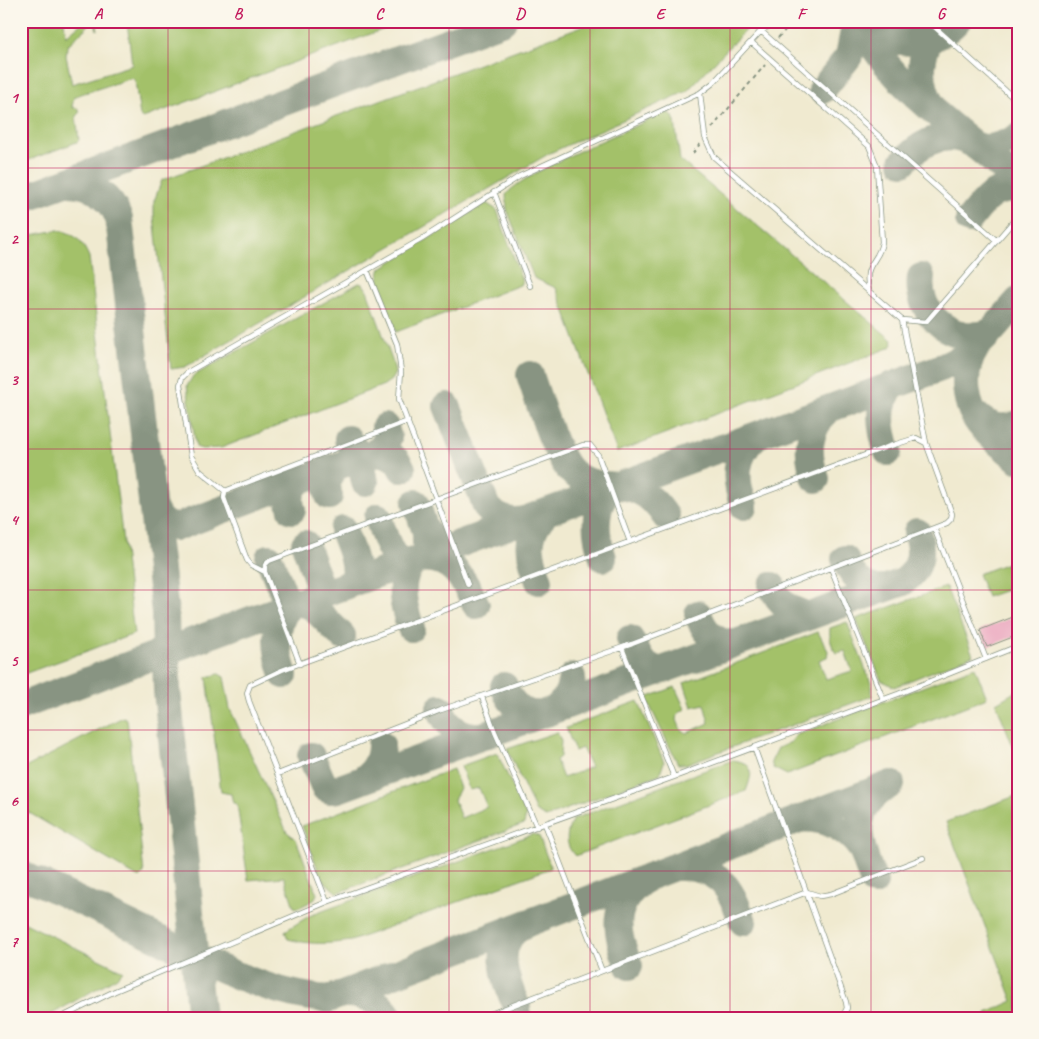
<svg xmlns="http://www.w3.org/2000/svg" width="1039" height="1039" viewBox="0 0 1039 1039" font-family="Caveat,sans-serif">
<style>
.green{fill:#a3c169;stroke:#617f4e}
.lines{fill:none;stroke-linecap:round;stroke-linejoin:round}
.taxiway{stroke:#889482;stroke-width:28}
.building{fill:#eba7bf}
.lane-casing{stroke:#889482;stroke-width:6}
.path{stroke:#889482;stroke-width:2;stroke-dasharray:4 4;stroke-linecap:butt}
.lane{stroke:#fff;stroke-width:4.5}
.grid{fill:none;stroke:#c2185b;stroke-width:1;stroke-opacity:0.55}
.neatline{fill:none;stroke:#c2185b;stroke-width:2}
.grid-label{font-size:16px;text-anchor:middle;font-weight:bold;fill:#c2185b}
</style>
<rect width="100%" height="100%" fill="#fbf7ec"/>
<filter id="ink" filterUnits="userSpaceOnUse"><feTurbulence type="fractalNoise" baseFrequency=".02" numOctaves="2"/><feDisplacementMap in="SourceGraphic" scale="10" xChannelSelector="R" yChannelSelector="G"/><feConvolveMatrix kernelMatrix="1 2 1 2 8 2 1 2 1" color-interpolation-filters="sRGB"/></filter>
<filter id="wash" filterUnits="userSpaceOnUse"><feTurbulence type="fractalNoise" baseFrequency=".0096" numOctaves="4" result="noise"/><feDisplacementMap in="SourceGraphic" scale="20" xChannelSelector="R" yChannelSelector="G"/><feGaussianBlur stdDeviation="1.12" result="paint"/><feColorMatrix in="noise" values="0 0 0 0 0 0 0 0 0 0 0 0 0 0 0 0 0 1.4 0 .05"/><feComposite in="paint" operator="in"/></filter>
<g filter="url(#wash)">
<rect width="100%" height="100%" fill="#f0ead0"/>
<!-- green -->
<path class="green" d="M21 21H64L66 36 84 21H98L97 30 95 21 92 22 67 46 66 56 72 84 132 65 127 21H406L143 118 140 116 135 81 132 78 81 94 74 97 72 107 78 109 80 112 76 116 79 140 77 142 21 163Z
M596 21H754L687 91 550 153 185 367 171 369 154 216V201L162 180Z
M667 112 673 116 675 122 680 160 892 340 893 344 891 347 617 452 556 288 534 278 507 210 506 195C520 173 637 126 667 112Z
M486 203 497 210 522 281 520 285 396 332C389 313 373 288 381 268Z
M58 230C75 233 82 241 89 257L134 634 21 675V237Z
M359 283 363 284 367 290 393 363 395 373 391 380 384 385 221 448 202 449 196 447 187 386 193 376Z
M1018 559V586L987 597 978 574Z
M946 587 973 655 894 687 881 680 856 619Z
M847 622 872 686V696L686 764H678L646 698 675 687 685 709 678 714 677 720 681 730 687 733 709 723 704 704 692 707 684 683 818 632 828 651 827 657 819 660 826 679 852 671 845 651 836 653C831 646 829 636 830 628Z
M975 667 987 698 787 775 773 768 771 762 778 748 791 742 796 735Z
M219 674 224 677 230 709 287 832 296 839 317 894 314 900 298 908 294 907 284 877 248 880 237 804 233 803 231 794 221 792 207 677Z
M1018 690V759L996 703Z
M638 701 664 762 660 774 546 817 536 812 507 749 557 732 561 741 560 757 556 760 563 778 591 767 582 748 575 751 566 728Z
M123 717 127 719 144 873 139 878 21 808V770Z
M497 753 526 815 524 824 337 893 321 878 302 826 453 769 460 788 454 800 461 818 487 807 479 788 469 790 461 766Z
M733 760C756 763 752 775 746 791L575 856C564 844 566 833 573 819Z
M1018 795V1018H987V1013L1013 1001 946 822Z
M533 834 539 836 551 868 351 941C329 944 310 945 288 939L285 931 309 916Z
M21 921 123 971 117 977 45 1018H21Z"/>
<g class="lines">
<!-- taxiway -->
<path class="taxiway" d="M861 21C882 82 971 138 1018 182
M865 21C891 49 932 49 957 21
M822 90 849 56 856 21
M933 108C918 83 917 49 939 28
M903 162C917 146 939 132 962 139 969 141 976 147 984 148 995 148 1008 143 1018 137
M66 183C91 182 111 196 119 219L165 613 167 691 201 1018
M21 199 503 21
M969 220C983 203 992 186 1018 190
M921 277C915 315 957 348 992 331
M976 348C960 372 964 407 983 428 993 439 1006 449 1018 459
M530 375C538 398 556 460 573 473 605 499 634 467 666 517
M447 406 487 508C497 519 512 524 527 519
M976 415C987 426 1003 431 1018 424
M348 439 356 452 367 455 362 468 365 482
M888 452C881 431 875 404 893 386
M372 454C386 453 396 455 402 469
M816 479C806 454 807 430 828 410
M329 496C325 485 327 478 334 468
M416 503 426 532 438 545
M152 504C156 517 163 527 177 527L380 450 388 438 385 427
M744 506C734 480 734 456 755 437
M292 510C288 499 290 489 299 481
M378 517C384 533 389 563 410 562
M343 530C349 548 366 577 343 587
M305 544 318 582 316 594 306 600
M269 558 284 595 293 601 312 606 342 636
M603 558C595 535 592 509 609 490
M420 559C451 555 464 579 476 605
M845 559C852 578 862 586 881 590
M539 581C529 553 524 536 546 512
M772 586C779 605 791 610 810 616
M698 614C704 632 716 645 736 643
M411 628C404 609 396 581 412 564 417 559 423 557 426 550V532
M630 639 642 662 658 671 666 669
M284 675C276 651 272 627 289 606
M504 686C518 728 567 722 572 677
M21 706 166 651 943 367C978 352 993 329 1018 301
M440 708C448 728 461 737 483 736
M311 756 325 788 330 790 338 789 845 603 903 582C921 569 923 553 917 532
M362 780C375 772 381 760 381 745
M798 819C822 816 847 828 861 848
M676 867C719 865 730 887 743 922
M21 874C67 895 112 916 157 938 211 964 268 995 329 999L891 784C845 810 859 843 874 882
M629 966C615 931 610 904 645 879
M346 994C366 994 380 1001 390 1018
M517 1008C506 981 490 943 524 925"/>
</g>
<g id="blocks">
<!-- building -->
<path class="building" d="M1018 615V635L987 647 980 630Z"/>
</g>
</g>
<g filter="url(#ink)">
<use href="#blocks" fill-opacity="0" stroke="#889482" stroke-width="1"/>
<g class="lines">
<!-- lane casing -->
<g class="lane-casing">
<path id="lane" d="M928 21 1018 102
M761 31 997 241
M751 42 869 146 877 166 882 242C878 265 863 261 869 291
M700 93 705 137 714 157 902 320
M494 192 530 286
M367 270 397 344 401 371 399 399 468 585
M926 443 902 320 926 322 1018 216
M225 491 200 471 191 456 180 385 182 378 188 372 422 239 520 176 700 93 713 83 761 31 777 21
M934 528 986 659
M831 568 883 699
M265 572 251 565 247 560 224 498 225 491 408 421
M622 648 674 777
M300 664 265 572V565L269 561 306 547 583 445H590L598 455 630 542
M482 697 495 732 537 827
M754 747 846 1002 847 1008 844 1014 836 1018
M278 774 441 710 632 644 947 523 951 519 952 514 926 443 916 438 887 447 282 670 250 685 247 693 249 701 327 902
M545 824 602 971
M60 1018 115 991 327 902 674 777 898 694 1018 646
M480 1018 807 892 820 896 831 894 923 858"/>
</g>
<!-- path -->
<path class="path" d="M778 38 793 21
M712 128 765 65
M693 153 700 144"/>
<!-- lane -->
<use href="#lane" class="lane"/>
</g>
</g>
<!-- grid -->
<path class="grid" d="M168 21V1018M309 21V1018M449 21V1018M590 21V1018M730 21V1018M871 21V1018M21 168H1018M21 309H1018M21 449H1018M21 590H1018M21 730H1018M21 871H1018"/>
<!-- margin -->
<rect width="1039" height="1039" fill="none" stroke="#fbf7ec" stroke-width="55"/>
<rect x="28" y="28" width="984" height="984" class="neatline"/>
<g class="grid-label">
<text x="98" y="19">A</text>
<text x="238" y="19">B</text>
<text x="379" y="19">C</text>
<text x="520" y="19">D</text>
<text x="660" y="19">E</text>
<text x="801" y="19">F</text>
<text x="941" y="19">G</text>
<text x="14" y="103">1</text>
<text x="14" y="244">2</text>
<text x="14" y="385">3</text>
<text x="14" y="525">4</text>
<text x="14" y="666">5</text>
<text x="14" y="806">6</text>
<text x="14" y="947">7</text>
</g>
</svg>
